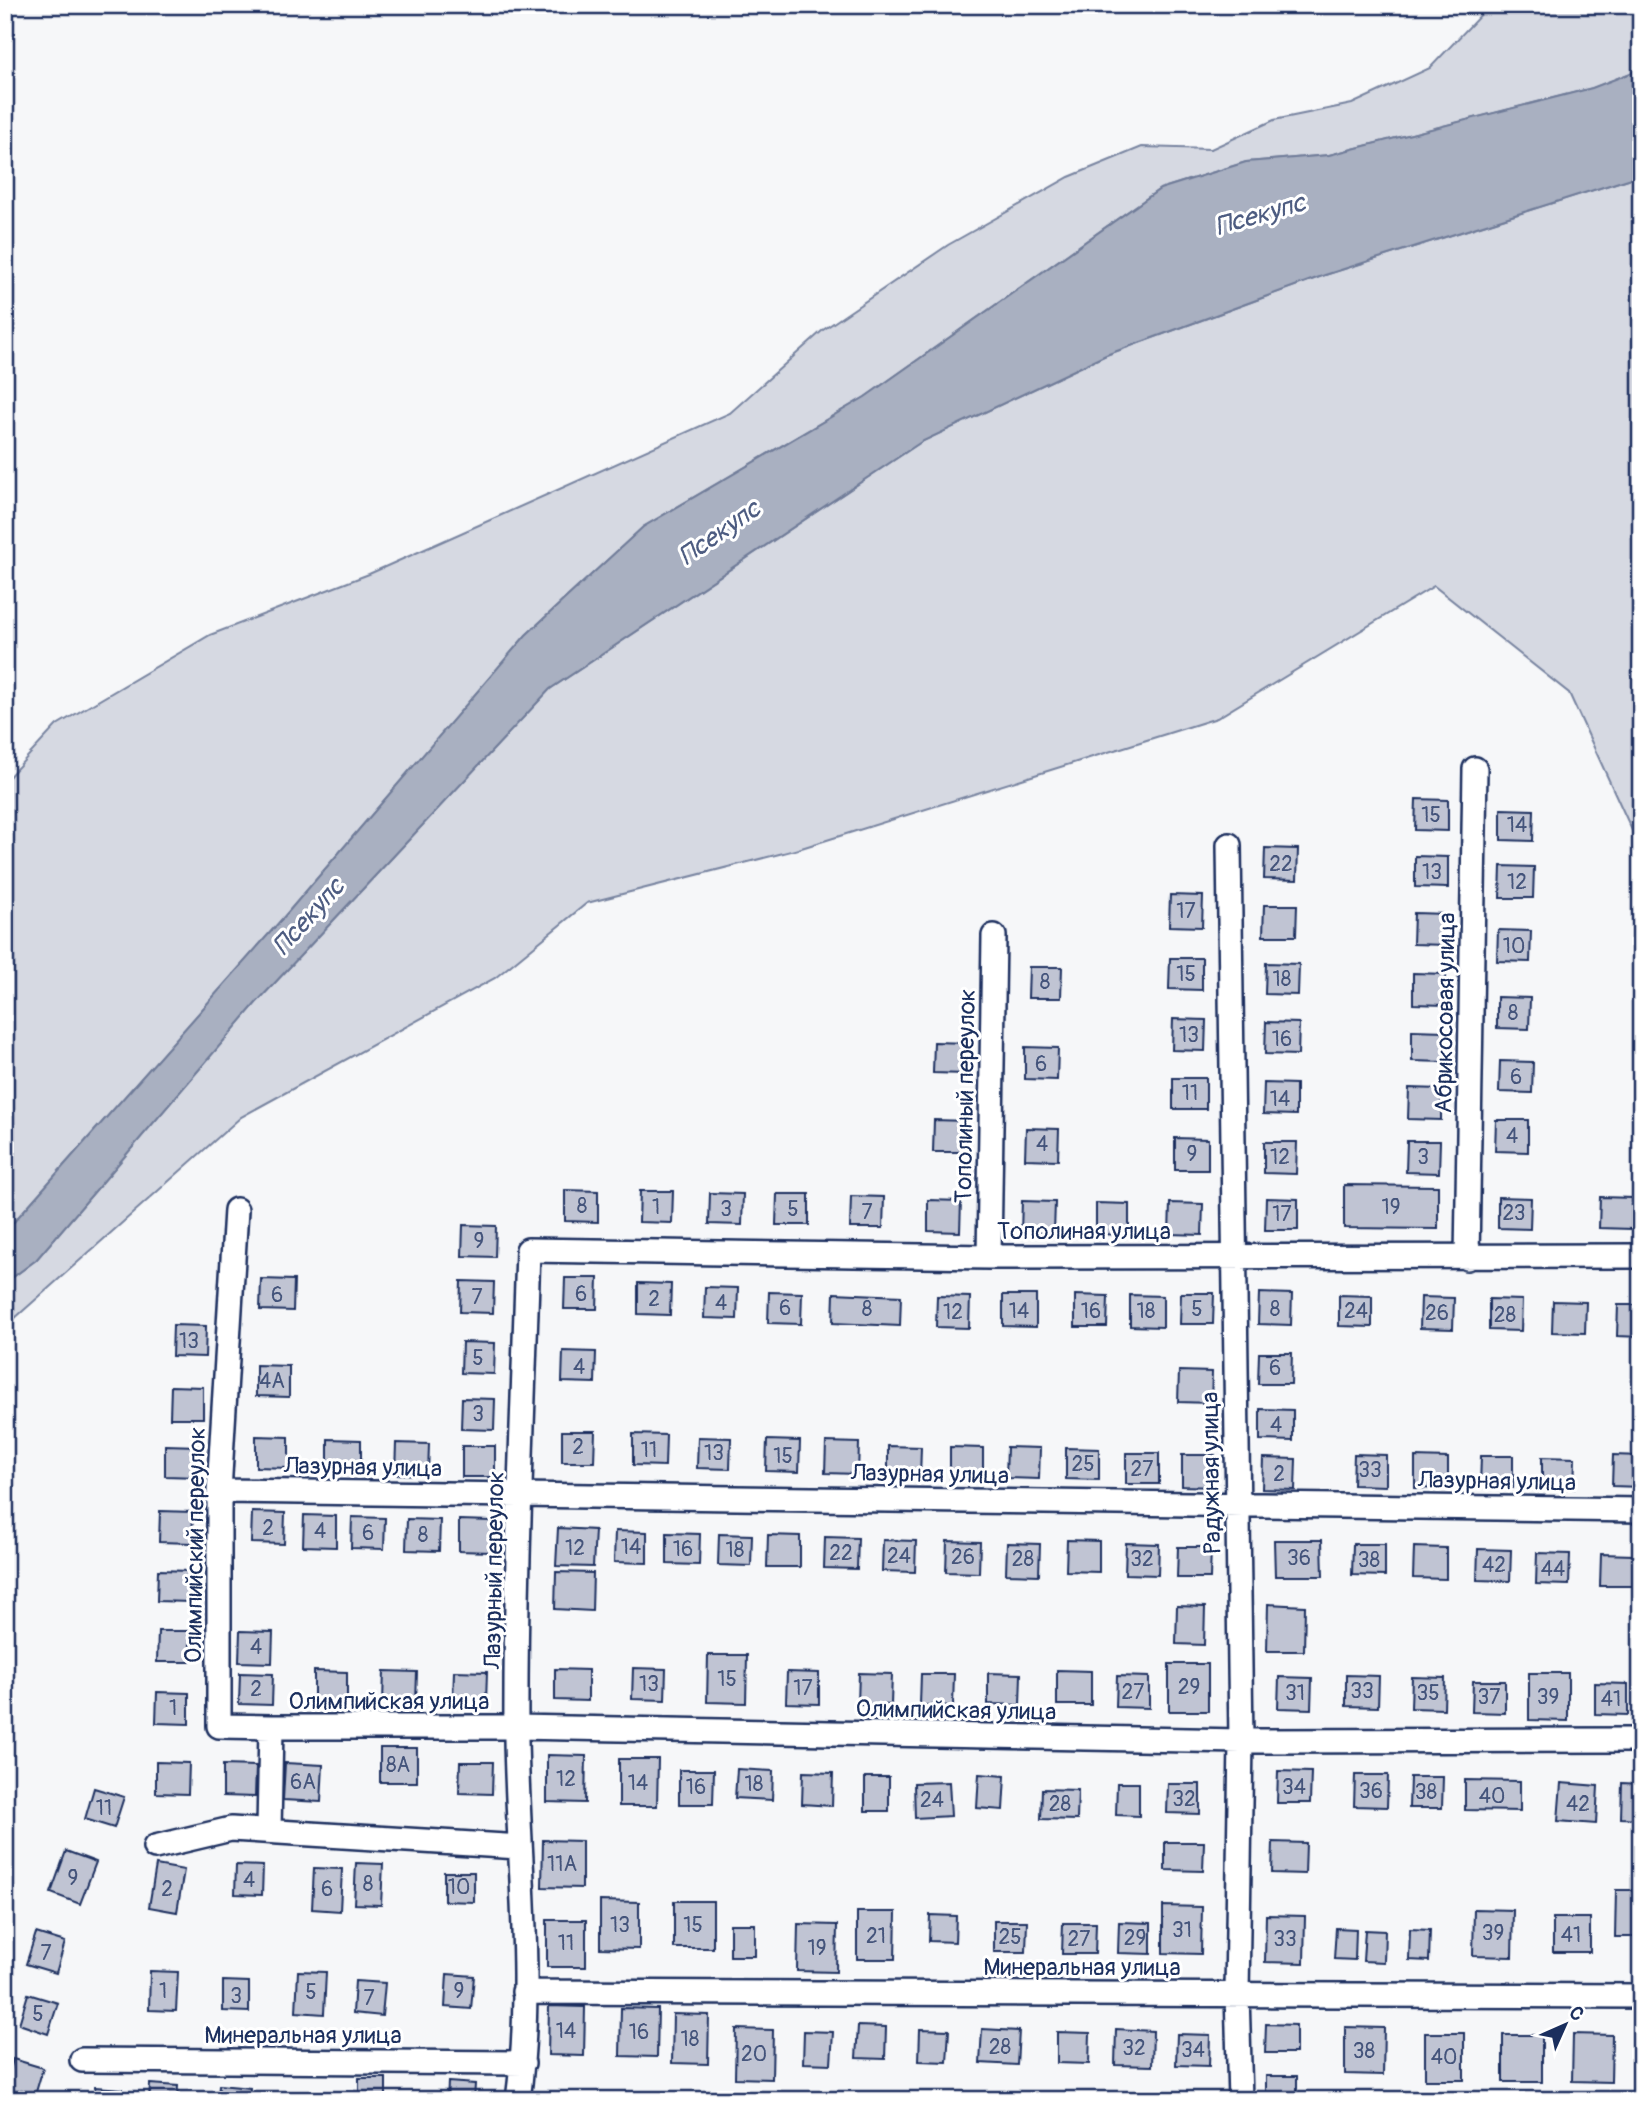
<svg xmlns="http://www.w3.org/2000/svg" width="1646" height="2105" viewBox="0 0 1646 2105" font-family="Pangolin,sans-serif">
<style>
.green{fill:#d6d9e2;stroke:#7884a0;stroke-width:2}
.water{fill:#a9b0c1;stroke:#707c99;stroke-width:2}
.building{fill:#c0c4d3;stroke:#1b2f5e;stroke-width:2}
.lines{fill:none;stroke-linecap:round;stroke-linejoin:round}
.street-casing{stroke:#1b2f5e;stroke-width:28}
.street{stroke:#fff;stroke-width:23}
.labels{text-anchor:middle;stroke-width:6;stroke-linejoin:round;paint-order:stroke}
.number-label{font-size:21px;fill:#44547b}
.street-label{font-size:24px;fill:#1b2f5e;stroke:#fff}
.water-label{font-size:26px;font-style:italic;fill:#4d5c81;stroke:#fff}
</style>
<rect width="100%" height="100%" fill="#f6f7f9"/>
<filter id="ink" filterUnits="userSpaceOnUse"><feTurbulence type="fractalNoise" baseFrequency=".0143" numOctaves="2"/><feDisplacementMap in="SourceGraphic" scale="14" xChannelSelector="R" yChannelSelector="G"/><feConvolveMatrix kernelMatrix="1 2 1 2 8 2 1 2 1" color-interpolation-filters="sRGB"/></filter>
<g filter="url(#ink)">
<!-- green -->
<path class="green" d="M1493 5H1641V69L1593 88 1329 155 1246 162 1160 189 865 397 643 527 526 635 283 918 5 1232V781L57 725 210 635 369 574 730 413 823 330 948 245 1069 177 1142 147 1211 149 1274 120 1352 104 1430 68 1487 8Z
M1641 175V850L1569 693 1434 586 1217 718 795 850 587 903 495 978 241 1117 5 1327V1283L36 1260 256 1003 550 689 921 442 1106 355 1325 275Z"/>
<!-- water -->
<path class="water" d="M1641 69V175L1325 275 1106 355 921 442 550 689 256 1003 36 1260 5 1283V1232L283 918 526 635 643 527 865 397 1160 189 1246 162 1329 155 1592 88Z"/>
<!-- building -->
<path class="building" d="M1416 799 1448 800V831L1415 830Z
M1501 809 1534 810 1533 841 1501 840Z
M1265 848 1298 849 1297 880 1264 879Z
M1415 856 1448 857V888L1415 887Z
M1501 866 1534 867 1533 898H1500Z
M1170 895 1203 896 1202 927 1169 926Z
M1264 905H1297L1296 936H1263Z
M1414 913 1447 914 1446 945 1413 944Z
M1498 930 1531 931 1530 962 1497 961Z
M1170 958H1202V990L1169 989Z
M1266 963 1299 964 1298 995 1265 994Z
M1029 967H1062L1061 998H1028Z
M1413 973 1446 974 1445 1005 1413 1004Z
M1497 997 1530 998 1529 1029 1497 1028Z
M1173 1019 1206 1020 1205 1051 1172 1050Z
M1266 1022 1299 1023 1298 1055 1265 1054Z
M1412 1030 1445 1031 1444 1062 1412 1061Z
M934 1042 967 1043 966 1074 933 1073Z
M1025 1047 1058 1048 1057 1080 1025 1079Z
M1500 1061 1533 1062 1532 1093 1499 1092Z
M1173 1078H1206V1109H1173Z
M1264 1083 1296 1084V1115L1263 1114Z
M1409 1088 1441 1089V1120L1408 1119Z
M934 1120 967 1121 966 1152H933Z
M1496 1120H1528V1152L1495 1151Z
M1026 1128 1059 1129 1058 1160 1025 1159Z
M1175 1138 1208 1139V1170H1175Z
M1407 1141H1440L1439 1173 1406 1172Z
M1264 1142H1297L1296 1174 1264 1173Z
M1344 1185 1438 1186V1229L1344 1228Z
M565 1190 598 1191V1222L565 1221Z
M640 1191H673L672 1223 639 1222Z
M710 1193 743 1194 742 1225 709 1224Z
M777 1194H809V1225H776Z
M851 1196 884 1197 883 1228H850Z
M1498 1197 1531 1198 1530 1229 1498 1228Z
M1600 1197 1633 1198 1632 1229 1599 1228Z
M1266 1198 1298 1199V1230H1265Z
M928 1200 961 1201 960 1232 928 1231Z
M1022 1201 1055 1202 1054 1233 1021 1232Z
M1096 1203 1129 1204V1235L1096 1234Z
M1170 1203 1203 1204 1202 1235 1169 1234Z
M463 1225 496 1226 495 1257 462 1256Z
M565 1278H598L597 1309H564Z
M261 1279 294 1280 293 1311 260 1310Z
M461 1281 494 1282 493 1313 460 1312Z
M638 1283 671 1284 670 1315 638 1314Z
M705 1287 738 1288 737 1319 704 1318Z
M769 1292 802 1293 801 1324 768 1323Z
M834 1293 901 1296 900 1326 833 1323Z
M1181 1293H1214L1213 1324H1180Z
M1259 1293 1292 1294 1291 1325 1258 1324Z
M1003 1295H1036V1327L1003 1326Z
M1075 1295 1108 1296 1107 1327H1075Z
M1130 1295 1163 1296V1327L1130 1326Z
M1339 1295 1372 1296V1327L1339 1326Z
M937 1296 970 1297 969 1328 936 1327Z
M1421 1297 1454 1298 1453 1329 1420 1328Z
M1489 1299 1522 1300 1521 1331 1489 1330Z
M1553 1301 1586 1302 1585 1333 1552 1332Z
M1618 1305H1641V1337L1617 1336Z
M173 1325 206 1326 205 1357 172 1356Z
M462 1342 495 1343 494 1374 461 1373Z
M563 1351 596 1352 595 1383 562 1382Z
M1259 1353H1292L1291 1384H1258Z
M256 1365 289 1366V1397L256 1396Z
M1179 1371 1212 1372 1211 1403 1178 1402Z
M171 1386 203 1387V1418H170Z
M462 1398 495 1399 494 1430 461 1429Z
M1260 1409 1293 1410V1441L1260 1440Z
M562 1431H595L594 1462H562Z
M633 1434 666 1435 665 1466 633 1465Z
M256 1436 289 1437V1468L256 1467Z
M698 1437 731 1438 730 1469 697 1468Z
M328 1439 361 1440V1471L328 1470Z
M767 1440 800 1441 799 1472 766 1471Z
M826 1442 859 1443 858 1474 825 1473Z
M396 1443 429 1444 428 1475 395 1474Z
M165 1445 198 1446V1477L165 1476Z
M462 1446H495V1477H462Z
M888 1446 921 1447 920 1478 888 1477Z
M950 1447 983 1448V1479L950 1478Z
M1007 1447 1040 1448 1039 1479 1006 1478Z
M1066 1448 1099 1449V1480L1066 1479Z
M1126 1453H1159V1484H1126Z
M1354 1454 1386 1455V1486L1353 1485Z
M1182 1455H1215V1487L1182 1486Z
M1613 1455 1641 1456V1487L1612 1486Z
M1481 1456H1513V1488L1480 1487Z
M1415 1457 1448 1458V1489L1415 1488Z
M1542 1457 1575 1458 1574 1489 1542 1488Z
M1263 1458 1296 1459 1295 1490 1262 1489Z
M160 1511 193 1512 192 1543 159 1542Z
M252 1512 285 1513 284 1544 251 1543Z
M304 1515 336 1516V1547L303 1546Z
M352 1517 385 1518 384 1549 351 1548Z
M407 1519 440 1520 439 1551 406 1550Z
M459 1520 492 1521 491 1552 459 1551Z
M558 1528 595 1530 593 1567 556 1566Z
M615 1531 647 1532V1563L614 1562Z
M667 1533 700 1534 699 1565 667 1564Z
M719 1534 752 1535 751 1566 718 1565Z
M768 1535 800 1536V1567H767Z
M825 1537 858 1538 857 1569 824 1568Z
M883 1540 916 1541 915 1572 882 1571Z
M1067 1540 1099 1541V1572L1066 1571Z
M1274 1540H1322L1323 1576H1275Z
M947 1541 980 1542 979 1573 946 1572Z
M1007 1543 1040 1544 1039 1575 1006 1574Z
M1126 1543 1159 1544 1158 1575 1125 1574Z
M1353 1544H1385V1576L1352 1575Z
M1178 1547H1211L1210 1578H1177Z
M1414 1547 1446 1548V1579L1413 1578Z
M1478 1549 1511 1550 1510 1581 1477 1580Z
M1537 1553 1570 1554 1569 1585 1536 1584Z
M1601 1554 1634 1555 1633 1586H1600Z
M158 1570 190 1571V1602L157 1601Z
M556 1572 593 1573 592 1611 555 1609Z
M1268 1604 1305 1606 1304 1651H1267Z
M1177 1606 1205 1607 1204 1645 1176 1644Z
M158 1631H190V1662H157Z
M240 1631 273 1632 272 1663 239 1662Z
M708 1655H747L746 1703 707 1702Z
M1169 1664H1208V1711H1169Z
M633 1668 666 1669 665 1700 632 1699Z
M555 1669 588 1670V1701L555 1700Z
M1057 1670 1091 1671V1705H1057Z
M314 1671 347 1672V1703L314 1702Z
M384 1671 417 1672 416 1703 383 1702Z
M454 1671 487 1672 486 1703 453 1702Z
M787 1672 819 1673V1704L786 1703Z
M240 1673 273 1674 272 1705 239 1704Z
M859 1673 892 1674 891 1705 858 1704Z
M988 1673 1021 1674 1020 1705 988 1704Z
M1529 1673H1568V1721L1529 1720Z
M921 1674H954L953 1706 920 1705Z
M1346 1675 1379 1676 1378 1707 1346 1706Z
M1117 1676 1149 1677V1708L1116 1707Z
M1279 1677 1312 1678 1311 1709 1278 1708Z
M1412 1677 1445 1678 1444 1709 1411 1708Z
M1473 1681H1505V1713L1472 1712Z
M1595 1683 1628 1684V1715L1595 1714Z
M157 1692 189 1693V1724L156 1723Z
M380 1748H417V1782H380Z
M547 1755 586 1756 585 1803 547 1802Z
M619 1759H658L657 1806H619Z
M156 1762 189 1763 188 1794 156 1793Z
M460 1762H493L492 1794 459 1793Z
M285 1763 323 1765 321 1802 283 1800Z
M223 1765 256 1766 255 1797 223 1796Z
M737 1769 773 1771 772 1800 735 1798Z
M679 1770H714L713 1804H679Z
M1278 1771 1311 1772 1310 1803H1277Z
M803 1772 833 1773 832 1806 802 1804Z
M979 1774 1005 1776 1003 1810 977 1808Z
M1355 1775H1388L1387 1807 1354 1806Z
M865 1777H889V1811H865Z
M1410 1777H1443L1442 1808H1409Z
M1465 1780 1520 1781V1811L1465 1810Z
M949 1782 951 1816 915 1818 914 1783Z
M1117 1783H1139V1816L1116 1815Z
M1561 1783 1598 1786 1596 1824 1558 1821Z
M1622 1783 1641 1784V1819L1621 1818Z
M1168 1784H1200V1814L1167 1813Z
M94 1788 124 1797 114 1828 85 1819Z
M1042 1789 1078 1790 1077 1820 1041 1819Z
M543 1840 582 1841V1888L542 1887Z
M1165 1842H1204L1203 1871 1165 1870Z
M1273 1842 1306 1843 1305 1874 1272 1873Z
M66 1851 96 1862 80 1904 51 1893Z
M356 1863 383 1864 381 1905 354 1904Z
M156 1865 184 1870 177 1912 149 1907Z
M236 1865 263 1866 262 1895 235 1894Z
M314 1868 342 1869 340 1911 312 1909Z
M444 1872H474V1902L444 1901Z
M1616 1890H1641V1937H1615Z
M600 1901 639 1902V1949L600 1948Z
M674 1901H713V1948H674Z
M1163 1906 1202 1907 1201 1954 1163 1953Z
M1474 1909 1513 1910 1512 1957 1473 1956Z
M857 1912H896L895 1959H857Z
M930 1915 956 1916 955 1942 929 1941Z
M1266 1915 1305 1916 1304 1963 1265 1962Z
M1553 1918H1590V1952H1553Z
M547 1920H586V1967H547Z
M994 1921H1027L1026 1952H994Z
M1119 1922 1151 1923V1954L1118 1953Z
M1063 1923H1096L1095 1954H1062Z
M730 1924H755V1956H730Z
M798 1924 837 1925 836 1972 797 1971Z
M1336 1928 1356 1929 1355 1960 1334 1959Z
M1410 1929 1430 1930 1429 1961 1409 1960Z
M1365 1930 1385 1931 1384 1962 1363 1961Z
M36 1933 65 1942 56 1973 26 1964Z
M150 1971 178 1972 176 2011 149 2010Z
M298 1971 326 1972 324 2014 296 2012Z
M447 1974 474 1976 471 2009 445 2007Z
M223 1981 249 1982V2012L223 2011Z
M355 1981 385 1983 382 2016 353 2013Z
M28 1994 58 2003 48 2034 19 2024Z
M549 2006 585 2007 584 2056 548 2055Z
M621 2008 658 2009 657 2057 620 2056Z
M673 2014 709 2015 708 2064 672 2063Z
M1266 2024 1296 2025V2053H1265Z
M858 2026 886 2027 885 2059 856 2058Z
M1345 2027 1384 2028 1383 2075 1345 2074Z
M736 2029 773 2030 772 2079 735 2078Z
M920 2029 949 2030 947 2062 919 2061Z
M982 2029 1019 2031 1017 2065 980 2063Z
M1116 2029 1153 2031 1152 2066 1115 2065Z
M804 2031 833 2032 831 2064 803 2063Z
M1057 2032 1090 2033 1089 2064 1057 2063Z
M1425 2033H1464V2080H1425Z
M1177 2034 1210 2035 1209 2066 1176 2065Z
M1573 2034 1612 2035 1611 2082 1572 2081Z
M1503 2035H1542V2082H1503Z
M13 2059 43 2068 34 2099 5 2090Z
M1266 2076H1297V2100H1266Z
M359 2078H386V2100H359Z
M448 2082 475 2084 474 2100H447Z
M150 2084 178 2086 177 2100H149Z
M219 2085 250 2088 249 2100H218Z
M95 2087 122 2089V2100H94Z
M290 2094H311V2100H270L290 2099Z"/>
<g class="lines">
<!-- street casing -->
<g class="street-casing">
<path id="street" d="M1229 845 1241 1741 1237 1993 1240 2100
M236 1210 219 1491V1726L271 1727 269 1830
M989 1257 994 936
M1467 1258 1475 769
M219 1491 1641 1510
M271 1727H517L1241 1741 1641 1740
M155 1847 231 1829 520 1847
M524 1992 1641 1996
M82 2060 523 2063
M518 2100C534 1981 518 1858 516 1739 515 1576 523 1413 528 1250L989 1257 1641 1256"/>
</g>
<!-- street -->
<use href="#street" class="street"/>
</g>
</g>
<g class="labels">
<!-- number labels -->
<g class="number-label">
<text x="1431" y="822">15</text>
<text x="1517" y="832">14</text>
<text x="1281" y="871">22</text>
<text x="1432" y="879">13</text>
<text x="1517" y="889">12</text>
<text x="1186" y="918">17</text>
<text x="1514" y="953">10</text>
<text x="1186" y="981">15</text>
<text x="1282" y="986">18</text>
<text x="1045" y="989">8</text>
<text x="1513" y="1020">8</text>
<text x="1189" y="1042">13</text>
<text x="1282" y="1046">16</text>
<text x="1041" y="1071">6</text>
<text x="1516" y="1084">6</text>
<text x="1190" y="1100">11</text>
<text x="1280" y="1106">14</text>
<text x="1512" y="1143">4</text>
<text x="1042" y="1151">4</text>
<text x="1192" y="1161">9</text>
<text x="1280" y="1164">12</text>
<text x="1423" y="1164">3</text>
<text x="582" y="1213">8</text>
<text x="656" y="1214">1</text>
<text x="1391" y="1214">19</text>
<text x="726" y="1216">3</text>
<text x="793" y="1216">5</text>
<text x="867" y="1219">7</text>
<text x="1514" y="1220">23</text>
<text x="1282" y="1221">17</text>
<text x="479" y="1248">9</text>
<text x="581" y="1301">6</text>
<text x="277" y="1302">6</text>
<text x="477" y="1304">7</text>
<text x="654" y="1306">2</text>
<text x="721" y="1310">4</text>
<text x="785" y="1315">6</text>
<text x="867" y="1316">8</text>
<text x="1197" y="1316">5</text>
<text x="1275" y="1316">8</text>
<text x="1019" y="1318">14</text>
<text x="1091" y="1318">16</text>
<text x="1146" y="1318">18</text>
<text x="1356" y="1318">24</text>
<text x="953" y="1319">12</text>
<text x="1437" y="1320">26</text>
<text x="1505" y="1322">28</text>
<text x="189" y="1348">13</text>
<text x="478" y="1365">5</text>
<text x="579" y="1374">4</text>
<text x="1275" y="1375">6</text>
<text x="272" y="1388">4А</text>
<text x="478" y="1421">3</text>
<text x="1276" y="1432">4</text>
<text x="578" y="1454">2</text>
<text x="649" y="1457">11</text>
<text x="714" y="1460">13</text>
<text x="783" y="1463">15</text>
<text x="1083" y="1471">25</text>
<text x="1142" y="1476">27</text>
<text x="1370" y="1477">33</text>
<text x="1279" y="1481">2</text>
<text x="268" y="1535">2</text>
<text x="320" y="1538">4</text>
<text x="368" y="1540">6</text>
<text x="423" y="1542">8</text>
<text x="631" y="1554">14</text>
<text x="575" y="1555">12</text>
<text x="683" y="1556">16</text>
<text x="735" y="1557">18</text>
<text x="841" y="1560">22</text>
<text x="899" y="1563">24</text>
<text x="963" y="1564">26</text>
<text x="1299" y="1565">36</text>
<text x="1023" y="1566">28</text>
<text x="1142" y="1566">32</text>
<text x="1369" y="1567">38</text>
<text x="1494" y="1572">42</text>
<text x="1553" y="1576">44</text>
<text x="256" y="1654">4</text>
<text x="727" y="1686">15</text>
<text x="649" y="1691">13</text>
<text x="1189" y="1694">29</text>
<text x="803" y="1695">17</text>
<text x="256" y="1696">2</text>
<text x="1362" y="1698">33</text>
<text x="1133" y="1699">27</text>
<text x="1295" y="1700">31</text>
<text x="1428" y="1700">35</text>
<text x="1489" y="1704">37</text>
<text x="1548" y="1704">39</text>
<text x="1611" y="1706">41</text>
<text x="173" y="1715">1</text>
<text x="398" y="1772">8А</text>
<text x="566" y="1786">12</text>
<text x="303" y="1789">6А</text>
<text x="638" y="1790">14</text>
<text x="754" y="1791">18</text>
<text x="696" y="1794">16</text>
<text x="1294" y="1794">34</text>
<text x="1371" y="1798">36</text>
<text x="1426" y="1799">38</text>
<text x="1492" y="1803">40</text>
<text x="1184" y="1806">32</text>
<text x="932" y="1807">24</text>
<text x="1060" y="1811">28</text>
<text x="1578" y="1811">42</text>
<text x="104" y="1815">11</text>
<text x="562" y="1871">11А</text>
<text x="73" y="1885">9</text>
<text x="249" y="1887">4</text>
<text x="368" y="1891">8</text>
<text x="459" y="1894">10</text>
<text x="167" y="1896">2</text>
<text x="327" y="1896">6</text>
<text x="620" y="1932">13</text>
<text x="693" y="1932">15</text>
<text x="1182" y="1937">31</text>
<text x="1493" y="1940">39</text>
<text x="1571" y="1942">41</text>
<text x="876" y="1943">21</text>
<text x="1010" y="1944">25</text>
<text x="1135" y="1945">29</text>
<text x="1079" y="1946">27</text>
<text x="1285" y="1946">33</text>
<text x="566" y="1950">11</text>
<text x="817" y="1955">19</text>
<text x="46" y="1960">7</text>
<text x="163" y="1998">1</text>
<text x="459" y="1998">9</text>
<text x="311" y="1999">5</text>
<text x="236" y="2003">3</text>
<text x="369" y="2005">7</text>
<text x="38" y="2021">5</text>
<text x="566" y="2038">14</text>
<text x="639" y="2039">16</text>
<text x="690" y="2046">18</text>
<text x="1000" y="2054">28</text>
<text x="1134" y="2055">32</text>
<text x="1193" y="2057">34</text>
<text x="1364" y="2058">38</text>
<text x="754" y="2061">20</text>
<text x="1444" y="2064">40</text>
</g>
<!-- street labels -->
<g class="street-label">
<text transform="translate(1445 1013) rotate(-89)" y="8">Абрикосовая улица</text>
<text transform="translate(965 1096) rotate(-89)" y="8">Тополиный переулок</text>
<text x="1084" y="1239">Тополиная улица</text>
<text transform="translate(363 1467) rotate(1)" y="8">Лазурная улица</text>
<text transform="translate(1211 1473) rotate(-91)" y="8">Радужная улица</text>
<text transform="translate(930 1474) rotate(1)" y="8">Лазурная улица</text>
<text transform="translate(1497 1481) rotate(1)" y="8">Лазурная улица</text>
<text transform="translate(195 1545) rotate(-89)" y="8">Олимпийский переулок</text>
<text transform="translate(494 1570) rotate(-89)" y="8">Лазурный переулок</text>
<text x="389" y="1709">Олимпийская улица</text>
<text transform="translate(956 1710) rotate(1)" y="8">Олимпийская улица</text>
<text x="1082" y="1975">Минеральная улица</text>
<text x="303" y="2043">Минеральная улица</text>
</g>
<!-- water labels -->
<g class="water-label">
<text transform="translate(1260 214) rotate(-16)" y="9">Псекупс</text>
<text transform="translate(719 532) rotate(-35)" y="9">Псекупс</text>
<text transform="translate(308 916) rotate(-48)" y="9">Псекупс</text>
</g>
</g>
<!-- margin -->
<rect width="1646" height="2105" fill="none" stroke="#fff" stroke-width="28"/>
<rect x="14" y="14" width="1618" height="2077" fill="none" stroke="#1b2f5e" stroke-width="2.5" filter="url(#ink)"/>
<!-- north arrow -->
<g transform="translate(1565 2025) rotate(45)" stroke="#ffffff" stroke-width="5" paint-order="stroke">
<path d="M0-5L12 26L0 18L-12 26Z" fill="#1b2f5e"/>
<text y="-10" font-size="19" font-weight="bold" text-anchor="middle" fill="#1b2f5e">С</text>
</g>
</svg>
